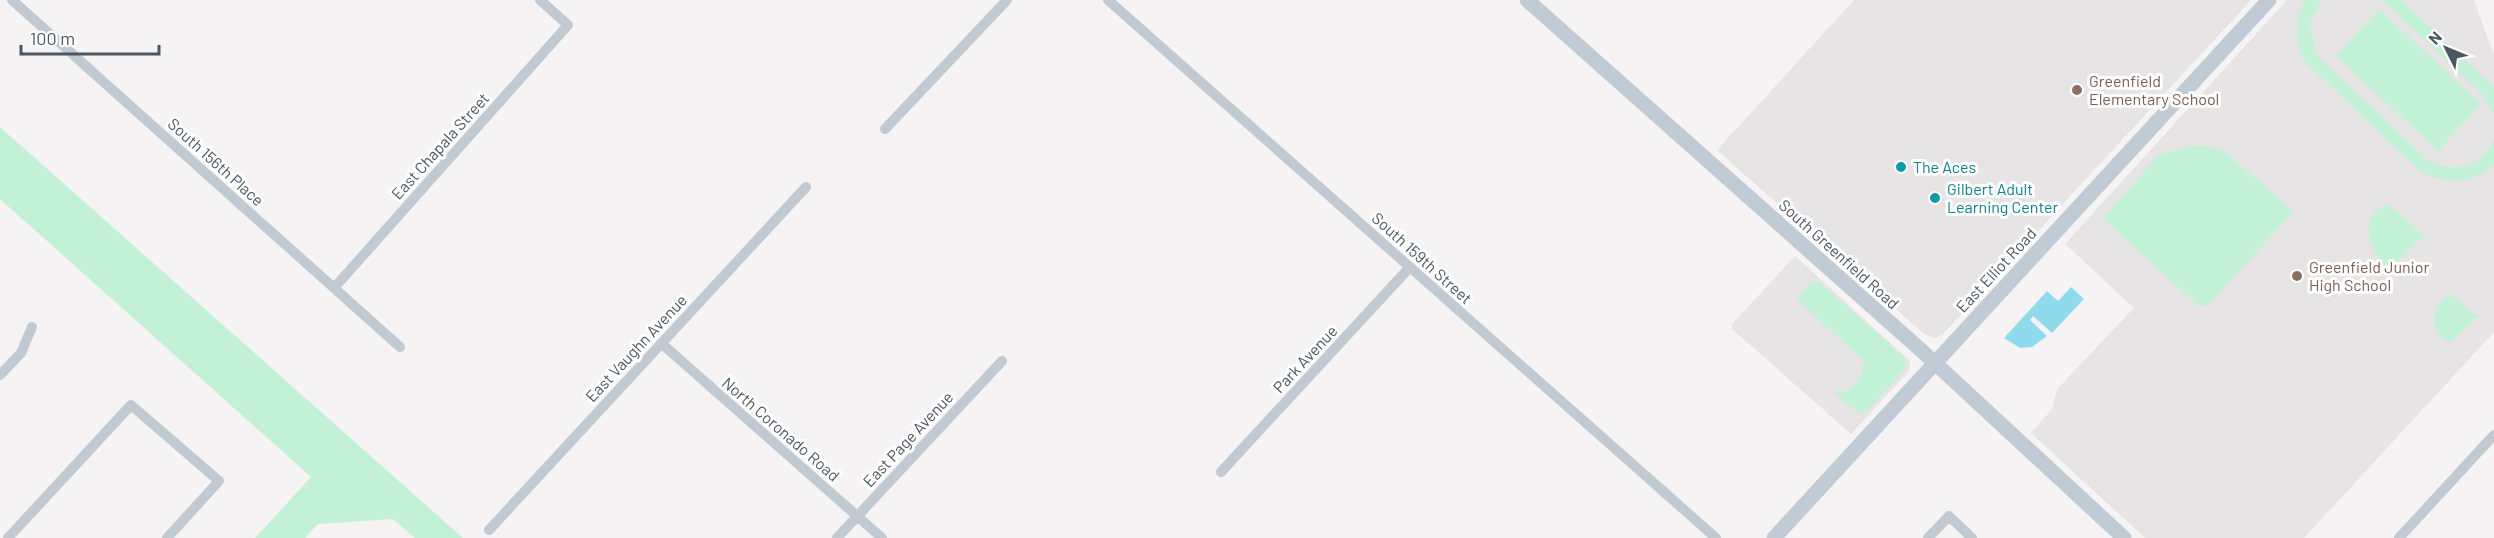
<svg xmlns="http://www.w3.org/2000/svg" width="2494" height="538" viewBox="0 0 2494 538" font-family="Barlow,sans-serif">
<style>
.education{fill:#e6e4e5}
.green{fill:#c3f1d5}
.water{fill:#90daee}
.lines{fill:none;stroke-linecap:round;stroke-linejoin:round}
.street{stroke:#c1cad2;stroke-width:10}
.secondary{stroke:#c1cbd6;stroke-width:15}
.education-dot{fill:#8d6e63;stroke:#fff;stroke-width:2}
.culture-dot{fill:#0f9aa8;stroke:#fff;stroke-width:2}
.labels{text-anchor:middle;stroke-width:6;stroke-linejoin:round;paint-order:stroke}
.education-label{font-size:16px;fill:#785e54;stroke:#fff;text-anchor:start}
.street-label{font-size:16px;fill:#4a5661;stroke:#fff}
.culture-label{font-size:16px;fill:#0d838f;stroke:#fff;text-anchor:start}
</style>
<rect width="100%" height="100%" fill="#f5f3f3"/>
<!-- education -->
<path class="education" d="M1854 0H2251L1943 334 1935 338 1924 334 1717 150Z
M2287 0H2474L2494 55V332L2304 538H2145L2031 433 2052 409 2057 389 2134 308 2065 244Z
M1795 256 1910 361 1909 371 1851 434 1732 329V324Z"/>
<!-- green -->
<path class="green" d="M2305 0H2322L2310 23 2316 55 2428 160C2455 175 2480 167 2494 140V165C2474 184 2443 185 2420 171L2304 61C2296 39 2293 21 2305 0Z
M2382 0H2401L2494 87V114L2484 96Z
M2379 9 2481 104 2438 151 2336 56Z
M0 127 463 538H415L393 519 318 524 305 538H255L311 477 0 199Z
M2196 145 2223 150 2293 212 2208 305 2199 306 2103 219 2158 155Z
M2387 204 2424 235 2394 266H2385C2368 250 2358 215 2387 204Z
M1811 282H1819L1905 358 1906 368 1867 411 1859 413 1835 394 1840 390 1845 393 1864 372 1861 368 1865 363 1797 299Z
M2450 294 2470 312 2479 315 2450 343C2427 332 2431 307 2450 294Z"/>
<!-- water -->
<path class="water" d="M2071 287 2084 299 2052 333 2033 316 2030 320 2047 336 2032 347 2020 348 2004 338 2047 291 2058 301Z"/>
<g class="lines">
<!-- street -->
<path class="street" d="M12 0 400 347
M1108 0 1716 538
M885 129 1007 0
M334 288 568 25 540 0
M661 343 882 538
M0 375 21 353 32 327
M1221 472 1410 267
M489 530 806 187
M8 538 131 405 219 481 167 538
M837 538 1002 361
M1928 538 1949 516 1972 538
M2399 538 2494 435"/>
<!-- secondary -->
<path class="secondary" d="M1527 0 1922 351 2124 538
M1774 538 2269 0"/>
</g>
<!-- markers -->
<g class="education-dot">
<circle cx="2077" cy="90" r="6"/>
<circle cx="2297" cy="276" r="6"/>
</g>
<g class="culture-dot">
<circle cx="1901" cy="167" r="6"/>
<circle cx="1935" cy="198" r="6"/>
</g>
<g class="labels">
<!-- education labels -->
<g class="education-label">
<text x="2089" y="87">Greenfield<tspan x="2089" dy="18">Elementary School</tspan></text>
<text x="2309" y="273">Greenfield Junior<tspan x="2309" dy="18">High School</tspan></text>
</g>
<!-- street labels -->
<g class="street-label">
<text transform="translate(440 146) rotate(-48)" y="6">East Chapala Street</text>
<text transform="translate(216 162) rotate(42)" y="6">South 156th Place</text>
<text transform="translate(1839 254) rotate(42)" y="6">South Greenfield Road</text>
<text transform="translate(1422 258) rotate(42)" y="6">South 159th Street</text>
<text transform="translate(1996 270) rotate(-47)" y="6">East Elliot Road</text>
<text transform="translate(636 348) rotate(-47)" y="6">East Vaughn Avenue</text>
<text transform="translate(1305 359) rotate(-47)" y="6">Park Avenue</text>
<text transform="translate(781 429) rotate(41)" y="6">North Coronado Road</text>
<text transform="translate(908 439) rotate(-47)" y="6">East Page Avenue</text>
</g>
<!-- culture labels -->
<g class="culture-label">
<text x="1913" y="173">The Aces</text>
<text x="1947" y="195">Gilbert Adult<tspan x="1947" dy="18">Learning Center</tspan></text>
</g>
</g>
<!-- north arrow -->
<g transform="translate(2446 48) rotate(313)" stroke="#ffffff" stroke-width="4.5" paint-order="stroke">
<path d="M0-4.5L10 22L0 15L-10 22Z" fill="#4a5661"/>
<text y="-9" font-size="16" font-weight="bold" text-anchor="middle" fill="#4a5661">N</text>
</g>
<!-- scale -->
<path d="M21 45v9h138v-9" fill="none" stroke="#4a5661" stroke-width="3"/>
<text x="30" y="45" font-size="18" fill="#4a5661" stroke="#ffffff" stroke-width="4.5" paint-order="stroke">100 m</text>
</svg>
